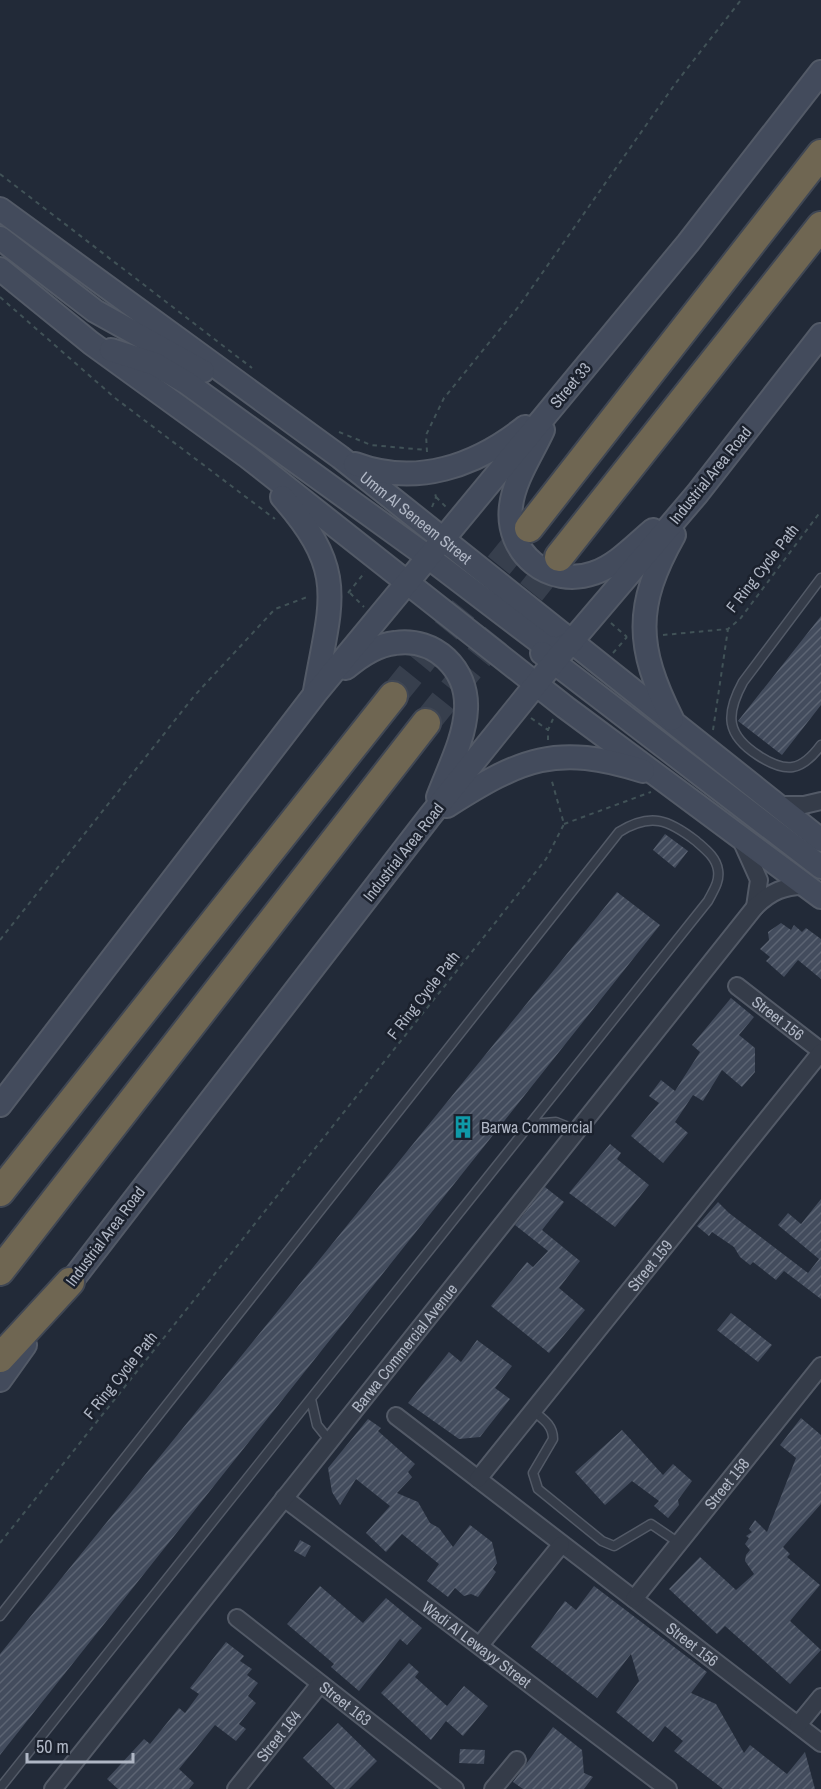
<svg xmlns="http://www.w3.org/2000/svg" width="821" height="1789" viewBox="0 0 821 1789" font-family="'Archivo Narrow',sans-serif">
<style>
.building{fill:url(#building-hatch)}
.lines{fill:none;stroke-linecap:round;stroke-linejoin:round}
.highway-tunnel{stroke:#373f4d;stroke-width:28;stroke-dasharray:28 14;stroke-linecap:butt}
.lane-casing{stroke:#535a67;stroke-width:11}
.street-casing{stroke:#535a67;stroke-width:20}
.secondary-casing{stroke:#535a67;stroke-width:26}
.highway-casing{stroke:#404754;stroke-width:32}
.path{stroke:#415257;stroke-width:2;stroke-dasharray:4.5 4.5;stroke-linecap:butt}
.lane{stroke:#353c49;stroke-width:8}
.street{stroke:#353c49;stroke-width:16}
.secondary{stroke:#434b5c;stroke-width:22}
.highway{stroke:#6f6652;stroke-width:28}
.labels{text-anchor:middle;stroke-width:5;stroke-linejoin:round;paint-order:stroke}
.street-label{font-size:16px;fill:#b0b7c5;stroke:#1b212d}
.poi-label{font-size:16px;fill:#b0b7c5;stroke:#1b212d;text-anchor:start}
</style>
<defs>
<pattern id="building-hatch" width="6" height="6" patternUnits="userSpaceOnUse" patternTransform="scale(1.5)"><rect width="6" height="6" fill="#434c5d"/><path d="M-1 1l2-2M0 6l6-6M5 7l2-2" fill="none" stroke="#5c6473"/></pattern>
</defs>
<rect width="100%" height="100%" fill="#222a38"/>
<!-- building -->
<path class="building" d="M821 616V705L782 755 738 721Z
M665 834 688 851 675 868 653 850Z
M617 892 660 925 0 1755V1654Z
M781 923 791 930 794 925 802 932 806 928 821 939V979L798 960 784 977 766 961 770 957 760 949 769 940 768 932Z
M731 998 754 1017 739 1035 755 1048V1072L742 1087 722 1070 703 1101 693 1095 675 1122 688 1133 663 1163 631 1136 659 1103 649 1096 661 1080 675 1091 700 1052 692 1045Z
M610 1144 621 1153 617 1159 649 1185 615 1227 569 1193Z
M545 1187 564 1202 542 1230 580 1261 559 1288 585 1310 549 1353 491 1306 527 1262 533 1267 548 1251 515 1225Z
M821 1199V1299L784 1271 776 1280 753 1262 750 1265 740 1257 734 1247 712 1232 709 1236 697 1226 718 1202 729 1213 808 1273 819 1259 778 1225 788 1213 801 1224Z
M731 1313 772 1345 758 1362 717 1330Z
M477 1340 512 1366 495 1388 510 1399 480 1437 459 1439 408 1403 449 1352 461 1362Z
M801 1418 821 1435V1504L783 1547 790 1554 787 1557 820 1585 790 1621 821 1650 790 1684 725 1626 717 1634 669 1589 700 1557 736 1590 754 1574 745 1561 746 1555 750 1550 745 1544 749 1538 746 1536 752 1532 749 1529 755 1520 767 1532 796 1458 780 1445Z
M368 1419 381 1428 378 1431 415 1464 408 1472 412 1477 397 1493 418 1502 430 1523 439 1528 453 1547 470 1525 492 1542 497 1563 493 1569 496 1572 478 1597 471 1594 464 1596 455 1588 448 1597 427 1581 439 1564 402 1534 386 1552 366 1533 390 1506 356 1479 340 1505 332 1492 328 1468Z
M622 1430 663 1475 673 1464 692 1481 678 1500 679 1505 668 1518 654 1506 659 1501 632 1481 605 1505 575 1472Z
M300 1540 311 1546 305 1557 294 1551Z
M320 1586 363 1623 386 1598 422 1628 407 1645 400 1639 359 1691 331 1667 334 1664 287 1624Z
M594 1586 707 1672 691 1693 716 1704 744 1753 750 1745 787 1774 805 1752 815 1789H723L674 1751 683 1741 665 1726 653 1742 616 1712 639 1681 631 1654 597 1698 531 1647 565 1601 576 1610Z
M226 1642 244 1656 240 1661 252 1669 247 1675 258 1683 248 1696 256 1703 239 1724 246 1729 236 1741 215 1725 179 1769 194 1783 189 1789H118L107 1779 144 1739 150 1744 179 1708 185 1713 199 1694 190 1688Z
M409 1663 419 1672 415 1677 447 1706 464 1686 488 1706 463 1736 446 1721 431 1740 381 1693Z
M338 1723 377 1761 349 1789H335L303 1758Z
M553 1727 582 1750 584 1773 593 1777 584 1789H523L513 1782Z
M460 1749 485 1750 484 1764 459 1763Z"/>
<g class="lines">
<!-- highway-tunnel -->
<path class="highway-tunnel" d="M393 696 529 528
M426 723 559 557"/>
<!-- lane casing -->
<g class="lane-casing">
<path id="lane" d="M821 578 743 682C725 715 726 735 759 756 786 773 801 772 821 745
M532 1124 556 1122 576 1130
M311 1399 317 1425 329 1440
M533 1411C543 1419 553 1425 553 1439L533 1473 538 1489 602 1541 614 1546 651 1524 679 1543
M0 1616 619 832C651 812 669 820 696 841 705 849 716 857 718 870 720 882 713 891 708 901L0 1788"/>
</g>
<!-- street casing -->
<g class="street-casing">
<g id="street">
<path d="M776 805H804L821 801"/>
<path d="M741 840 759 880 755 907"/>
<path id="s1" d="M737 986 821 1051"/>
<path id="s2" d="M396 1416 821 1743"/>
<path id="s3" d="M478 1479 821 1052"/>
<path id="s4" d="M284 1498 668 1789"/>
<path id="s5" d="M634 1599 821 1366"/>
<path id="s6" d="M237 1618 455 1789"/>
<path d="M480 1645 561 1545"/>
<path d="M798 1725 821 1697"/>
<path id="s7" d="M53 1789 755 907C770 892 785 885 806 886"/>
<path id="s8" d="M236 1789 320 1684"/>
<path d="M493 1789 517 1760"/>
</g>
</g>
<!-- secondary casing -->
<g class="secondary-casing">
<g id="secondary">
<path id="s9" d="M0 209 340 457 821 840"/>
<path d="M0 238 95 311 203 371"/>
<path d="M0 269 91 343 248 457 565 707 821 897"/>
<path d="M111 350 155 364 187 383 428 557 545 646 558 649 572 642"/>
<path d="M543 430C532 454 514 480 511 506 505 553 549 589 594 573 616 566 635 545 653 530"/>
<path d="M355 464C416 487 476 466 525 427"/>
<path d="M282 497C348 572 331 600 315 691"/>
<path d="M542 653 821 867"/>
<path d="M346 668C360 656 376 645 395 643 435 637 468 669 466 709 465 738 448 770 438 797"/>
<path d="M672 719C636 647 634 606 674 535"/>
<path d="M447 806C521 759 556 743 643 771"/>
<path d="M0 1105 315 694 688 243 821 72"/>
<path d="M60 1296 430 816 554 662 697 494 821 335"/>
<path d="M0 1380 25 1345"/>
</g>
</g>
<!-- highway casing -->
<g class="highway-casing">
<path id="highway" d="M529 528 821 154
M559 557 821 226
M0 1192 393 696
M0 1271 426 723
M0 1358 70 1282"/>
</g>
<!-- path -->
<path class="path" d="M0 174 252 368
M0 297 115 398 275 519
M339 432 371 445 426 450
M427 452 426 435 444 398 519 306 675 84 741 0
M436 497 446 507
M432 507 436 497 434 490
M348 593 365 572
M350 593 364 607
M611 623 627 637
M663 635 728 629 740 619 821 511
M613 653 627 637
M531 718 548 730
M713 730 728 629
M548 740V730L553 719
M564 824 651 792
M0 940 195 695 275 609 310 596
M0 1543 546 859 564 824 551 778"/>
<!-- lane -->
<use href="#lane" class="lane"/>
<!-- street -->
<use href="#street" class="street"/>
<!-- secondary -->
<use href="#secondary" class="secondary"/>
<!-- highway -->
<use href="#highway" class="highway"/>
</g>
<!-- icons -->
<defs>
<g id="building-bare" transform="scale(1.8)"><path d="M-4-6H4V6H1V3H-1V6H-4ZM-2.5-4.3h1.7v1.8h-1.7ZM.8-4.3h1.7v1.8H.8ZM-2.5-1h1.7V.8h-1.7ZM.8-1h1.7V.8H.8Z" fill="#0f9aa8" stroke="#1b212d" stroke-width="2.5" paint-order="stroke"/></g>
</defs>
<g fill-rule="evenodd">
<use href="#building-bare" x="463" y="1127"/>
</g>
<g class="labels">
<!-- street labels -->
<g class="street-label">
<text transform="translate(570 385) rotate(-50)" y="6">Street 33</text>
<text transform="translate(710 475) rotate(-51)" y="6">Industrial Area Road</text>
<text dy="6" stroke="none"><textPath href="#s9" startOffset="518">Umm Al Seneem Street</textPath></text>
<text transform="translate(762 568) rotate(-52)" y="6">F Ring Cycle Path</text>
<text transform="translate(403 852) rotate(-52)" y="6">Industrial Area Road</text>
<text transform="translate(423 995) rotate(-52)" y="6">F Ring Cycle Path</text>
<text dy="6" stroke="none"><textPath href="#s1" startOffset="52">Street 156</textPath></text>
<text transform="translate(105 1236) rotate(-53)" y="6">Industrial Area Road</text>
<text dy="6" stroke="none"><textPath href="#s3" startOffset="274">Street 159</textPath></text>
<text dy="6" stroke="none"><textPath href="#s7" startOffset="564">Barwa Commercial Avenue</textPath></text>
<text transform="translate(120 1375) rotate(-51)" y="6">F Ring Cycle Path</text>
<text dy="6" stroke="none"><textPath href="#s5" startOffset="148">Street 158</textPath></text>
<text dy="6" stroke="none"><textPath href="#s4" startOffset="242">Wadi Al Lewayy Street</textPath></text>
<text dy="6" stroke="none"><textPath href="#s2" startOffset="374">Street 156</textPath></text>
<text dy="6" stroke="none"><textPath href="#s6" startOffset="138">Street 163</textPath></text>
<text dy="6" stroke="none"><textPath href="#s8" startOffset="68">Street 164</textPath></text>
</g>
<!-- poi labels -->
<g class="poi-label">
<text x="481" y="1133">Barwa Commercial</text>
</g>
</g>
<!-- scale -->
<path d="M27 1753v9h106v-9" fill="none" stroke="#b0b7c5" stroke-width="3"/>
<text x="36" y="1753" font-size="18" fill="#b0b7c5" stroke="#1b212d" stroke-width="4.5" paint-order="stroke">50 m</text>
</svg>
